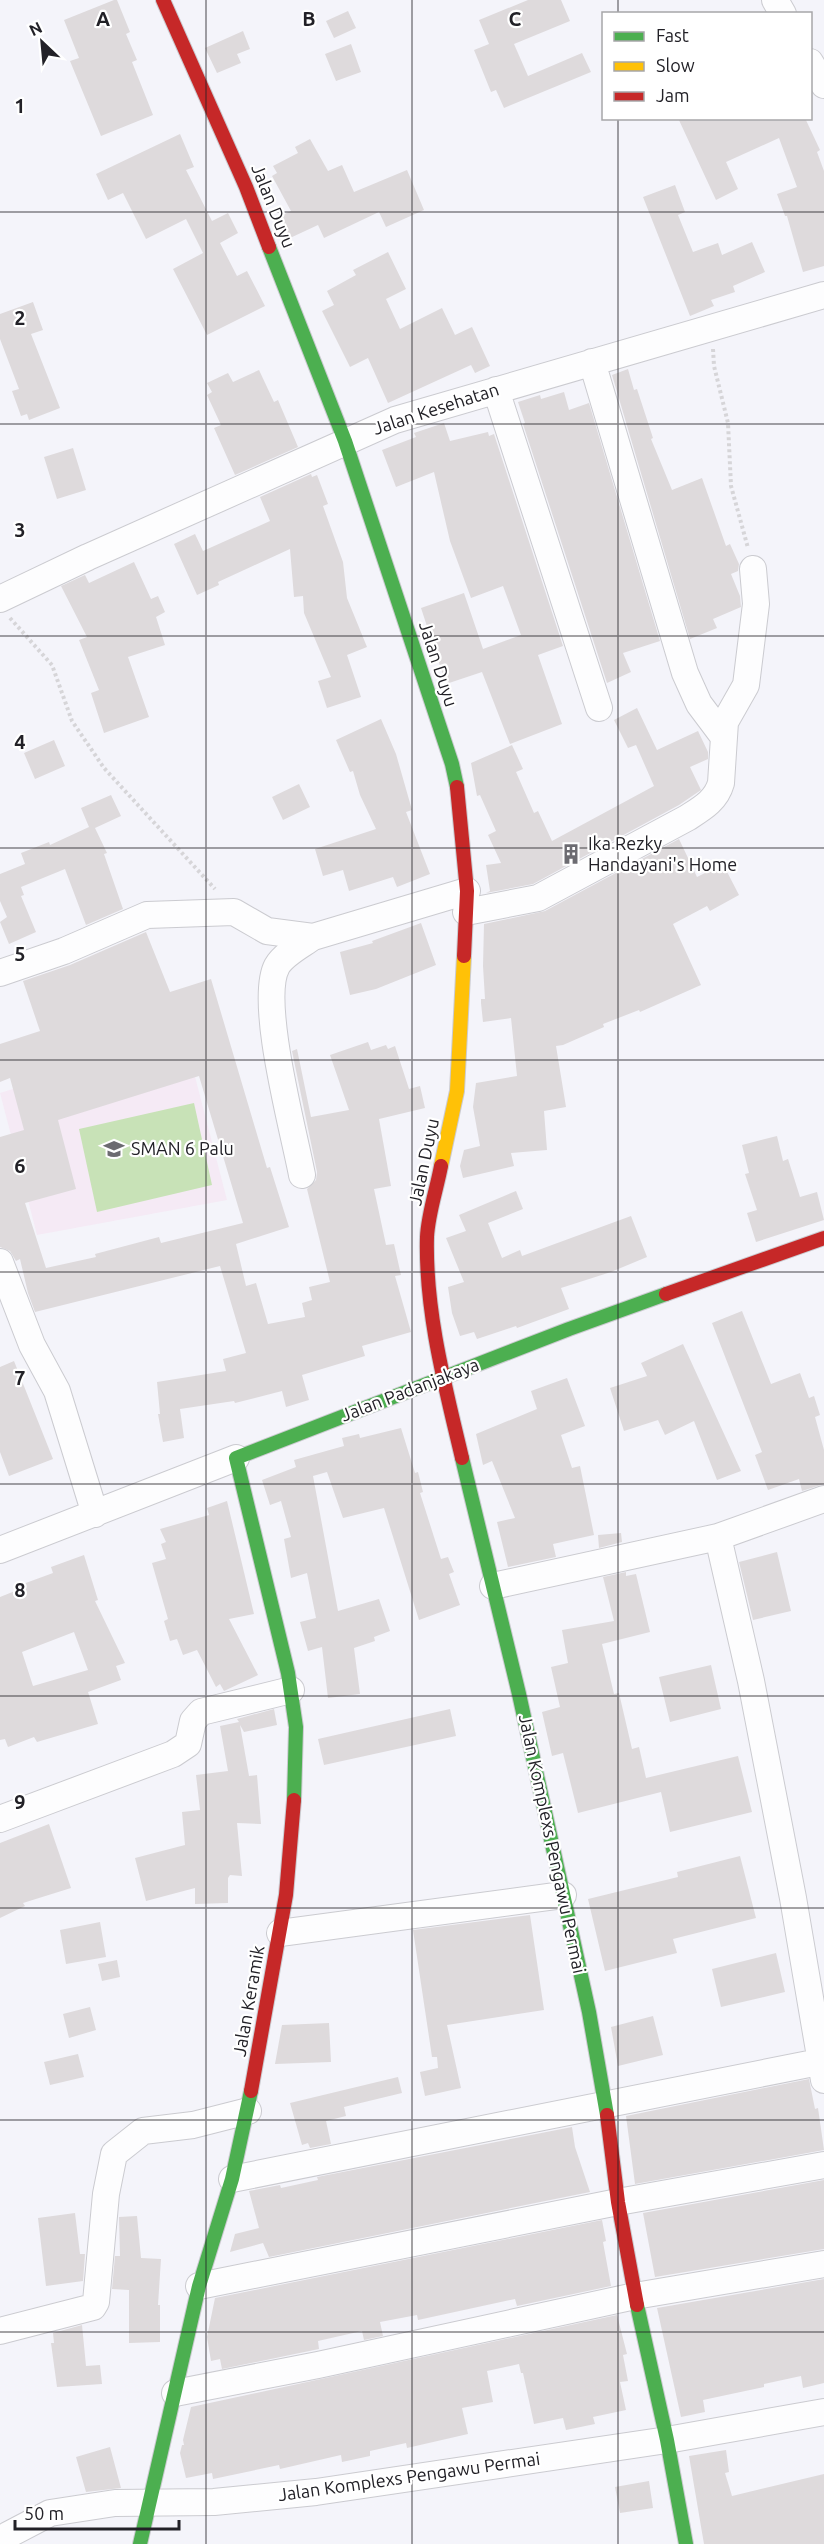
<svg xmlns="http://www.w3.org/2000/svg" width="824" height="2544" viewBox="0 0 824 2544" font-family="Ubuntu,sans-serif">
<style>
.education{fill:#f5eaf5}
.green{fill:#c8e2b7}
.building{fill:#dedadc;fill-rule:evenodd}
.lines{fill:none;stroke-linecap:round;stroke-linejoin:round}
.street-casing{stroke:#cbcbd0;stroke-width:28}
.fast-casing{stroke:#cbcbd0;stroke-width:16}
.slow-casing{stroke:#cbcbd0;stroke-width:16}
.jam-casing{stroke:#cbcbd0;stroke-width:16}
.path{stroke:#d6d5d8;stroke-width:4;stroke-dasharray:3 3;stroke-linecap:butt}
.street{stroke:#fdfdfe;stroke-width:26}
.fast{stroke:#4caf50;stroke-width:14}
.slow{stroke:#ffc107;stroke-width:14}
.jam{stroke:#c62828;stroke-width:14}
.grid{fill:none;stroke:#222127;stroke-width:1.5;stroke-opacity:0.55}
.labels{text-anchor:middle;stroke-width:4.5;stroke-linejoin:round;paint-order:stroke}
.street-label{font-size:18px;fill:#222127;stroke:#fff}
.poi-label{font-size:18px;fill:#222127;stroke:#fff;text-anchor:start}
.grid-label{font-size:20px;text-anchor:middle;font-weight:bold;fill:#222127;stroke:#fff;stroke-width:4.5;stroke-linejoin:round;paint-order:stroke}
</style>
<rect width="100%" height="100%" fill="#f4f4fa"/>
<!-- education -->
<path class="education" d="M184 1034 227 1200 37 1235 0 1093Z"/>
<!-- green -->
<path class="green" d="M194 1103 212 1185 97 1212 79 1129Z"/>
<!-- building -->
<path class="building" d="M114 0H117L130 32 126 34 137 60 132 62 153 115 101 136 70 61 79 58 64 20Z
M528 0H561L570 21 514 44 528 76 582 53 591 72 504 108 496 90 491 92 474 50 489 44 479 20Z
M348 11 356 28 334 38 326 21Z
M243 31 250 49 237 54 241 63 217 73 205 48Z
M351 44 361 72 336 81 325 54Z
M678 118H805L820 150 817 152 824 171V266L803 272 787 216H785L777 194 797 187 779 138 726 162 738 189 716 200Z
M180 134 194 167 186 170 212 221 228 213 238 233 220 243 237 276 247 271 265 306 207 335 173 269 203 253 186 219 146 239 123 193 108 200 96 174Z
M310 139 328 171 342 165 354 192 407 170 424 210 386 227 379 212 324 238 318 225 290 238 280 216 291 211 272 176 277 173 273 166 298 153 295 147Z
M675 185 685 212 678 215 693 252 718 243 722 255 752 242 765 272 733 286 735 292 711 300 714 306 690 316 643 197Z
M388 252 406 289 386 299 400 329 442 308 455 335 472 327 490 366 475 373 471 365 388 403 368 358 350 367 322 311 334 305 327 291 356 275 353 270Z
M33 302 43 330 31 334 60 408 29 420 27 414 21 416 12 391 19 389 0 339V314Z
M628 369 634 390 637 389 653 438 651 439 672 490 702 478 726 546 730 544 739 564 738 571 731 574 740 596 741 607 713 619 717 628 690 639 612 375Z
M259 370 274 402 278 400 298 447 235 475 214 428 221 425 207 395 212 392 207 383 228 373 233 382Z
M564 392 569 410 589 403 660 641 623 653 631 672 607 683 523 424 525 423 518 402 540 395 541 399Z
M444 423 450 441 488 432 489 436 494 434 563 646 538 655 562 724 510 744 482 672 446 684 421 608 464 593 483 649 521 635 503 586 471 598 450 541 434 472 396 487 382 450 416 437 414 433Z
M73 448 86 490 57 499 44 457Z
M311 474 312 477 317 475 328 504 323 506 343 562 347 598 367 647 347 655 361 697 327 708 318 681 331 677 304 613 303 596 294 597 290 549 218 582 219 585 197 595 174 544 195 534 203 551 270 521 260 497Z
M134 562 151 599 158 596 165 612 156 617 165 645 128 657 149 717 104 733 91 693 99 690 79 640 87 637 61 586 85 575 89 583Z
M637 708 657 750 698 731 708 752V759L690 767 701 790 679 805 533 884 486 893 490 891 486 865 501 863 488 835 496 831 480 795 477 796 471 763 512 745 523 769 516 772 534 813 538 811 552 841 654 786 636 745 628 748 614 720Z
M381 719 396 754 412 810 406 812 430 874 397 887 393 877 349 891 343 870 323 876 315 849 376 829 360 795 353 771 350 772 336 740Z
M54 740 65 766 35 779 24 753Z
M299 784 310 807 283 820 272 797Z
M111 795 121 816 95 828 107 853 104 854 123 909 86 925 65 869 21 887 24 895 21 896 36 932 9 944 0 922 7 917 0 901V874L25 864 21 853 49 842 50 845 89 827 81 808Z
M679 839 697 877 723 864 739 895 710 911 707 906 673 924 701 985 640 1012 639 1010 603 1024 604 1027 563 1045 556 1046 566 1107 544 1111 547 1150 511 1153 514 1166 463 1178 460 1166 464 1150 480 1146 473 1107 476 1083 517 1076 511 1018 483 1022 481 1003V999H485L483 966 484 924 545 911Z
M421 923 436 965 376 989 350 995 340 952 373 943 372 941Z
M146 932 170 992 211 979 267 1168 270 1167 289 1227 236 1244 246 1286 256 1283 268 1324 305 1317 302 1303 312 1300 309 1287 330 1282 307 1189 316 1180 317 1172 292 1051 297 1049 311 1117 349 1110 330 1055 368 1042 371 1050 386 1045 388 1049 395 1046 409 1089 420 1086 425 1108 379 1119 391 1186 374 1189 386 1245 394 1244 401 1275 395 1276 411 1332 362 1346 365 1356 302 1375 309 1400 286 1407 282 1391 235 1403 234 1401 180 1409 184 1438 163 1442 158 1414H160L157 1382 226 1371 223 1359 246 1353 220 1266 35 1312 28 1293 20 1259 16 1261 10 1251 0 1247V1137L24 1130 10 1078 0 1082V1044L40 1031 23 981 70 965ZM199 1076 243 1223 161 1243 159 1237 95 1254 96 1257 46 1268 25 1203 76 1189 58 1120Z
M777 1136 783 1161 788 1159 800 1197 817 1192 824 1220 756 1242 747 1213 757 1210 745 1174 749 1173 742 1145Z
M516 1191 523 1209 488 1223 502 1258 520 1250 522 1256 631 1216 647 1257 611 1272 561 1288 569 1309 517 1328 516 1326 477 1339 474 1332 460 1336 452 1313 448 1287 464 1282 446 1238 466 1231 459 1215Z
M742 1311 771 1384 800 1373 809 1398 814 1396 820 1415 815 1417 824 1450V1484L802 1491 799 1479 768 1490 755 1455 762 1452 712 1323Z
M683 1344 741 1471 717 1480 694 1421 665 1435 658 1420 624 1431 610 1388 647 1376 641 1363Z
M14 1361 53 1459 9 1476 0 1452V1367Z
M567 1378 585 1426 561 1435 572 1468 580 1466 594 1535 553 1544 556 1557 508 1567 497 1522 515 1518 492 1461 483 1465 476 1434 537 1409 531 1391Z
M401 1428 415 1473 418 1472 423 1492 420 1493 441 1559 448 1557 454 1572 449 1574 460 1605 419 1620 384 1508 343 1518 327 1472 313 1476 338 1611 379 1599 390 1631 374 1637 375 1641 354 1648 360 1694 328 1698 322 1647 308 1651 300 1622 316 1618 307 1573 291 1578 284 1539 291 1537 281 1501 270 1505 262 1480 296 1467 294 1460 344 1446 342 1438 359 1434 360 1438Z
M227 1501 254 1614 229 1619 258 1675 224 1691 220 1684 216 1687 197 1650 183 1655 177 1639 170 1641 164 1621 168 1619 152 1563 166 1559 161 1544 166 1542 160 1529 209 1515 207 1508Z
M621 1533 622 1542 599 1548 598 1535Z
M777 1552 791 1611 753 1620 739 1562Z
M84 1555 98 1600 95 1601 125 1663 116 1666 121 1680 88 1692 98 1724 37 1742 34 1737 8 1747 5 1739 0 1740V1597L25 1587 23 1584 53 1573 51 1567ZM74 1632 88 1670 33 1686 22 1652Z
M626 1572V1576L636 1574 650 1632 602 1644 614 1694 619 1693 632 1749 639 1747 646 1778 738 1756 752 1812 670 1832 661 1792 578 1813 563 1753 552 1756 542 1712 560 1707 551 1667 568 1663 562 1630 614 1621 603 1577Z
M711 1665 721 1709 670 1722 659 1677Z
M274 1709 277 1725 244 1732 240 1725 249 1776 257 1775 261 1824 237 1823 242 1876 230 1875 228 1878V1903L195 1904V1888L146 1901 135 1858 185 1845 182 1812 200 1810 196 1775 228 1771 220 1726 239 1722 237 1719Z
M450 1709 456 1736 324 1765 318 1739Z
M49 1824 71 1888 23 1903 25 1906 0 1918V1843Z
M740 1856 756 1918 673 1939 677 1953 605 1971 588 1899 678 1877 677 1872Z
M530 1915 544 2010 447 2025 461 2088 425 2096 420 2072 438 2068 437 2057H432L413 1930Z
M100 1922 106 1957 66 1964 60 1930Z
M776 1953 785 1992 721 2007 712 1969Z
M117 1960 120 1977 102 1981 98 1964Z
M90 2007 96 2030 69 2038 63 2014Z
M653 2016 663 2055 618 2066 611 2027Z
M329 2023 331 2062 275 2064 282 2025Z
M78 2054 84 2077 50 2085 44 2062Z
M398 2077 402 2093 344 2107 346 2116 326 2121 331 2144 310 2148 308 2143 302 2145 290 2103Z
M809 2079 815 2109 818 2108 824 2150 635 2184 626 2116Z
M572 2127 575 2147 590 2192 269 2257 263 2243 230 2252 235 2234 259 2228 249 2191 280 2185 281 2188 318 2180 317 2177Z
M824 2180V2249L655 2277 643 2213Z
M75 2213 80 2254H85L83 2281 46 2286 38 2218Z
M137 2216 141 2258 161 2259 158 2305H160V2342L129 2343V2290L112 2289 115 2256H120L119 2217Z
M602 2220 606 2241 603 2242 611 2286 517 2306 515 2299 418 2320 417 2315 380 2322 383 2336 364 2340 362 2331 318 2341 319 2349 222 2369 220 2359 211 2361 207 2337 215 2298Z
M824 2279V2383L803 2388 801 2376 764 2384V2387L703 2400 705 2412 681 2417 657 2308Z
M617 2315 627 2354 623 2355 628 2381 620 2382 626 2410 593 2417 595 2424 566 2430 563 2418 534 2424 523 2373H521L519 2364 487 2371 493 2402 462 2408 468 2434 407 2448 406 2443 370 2451V2456L342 2462 341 2455 280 2469 279 2465 213 2479 212 2473 186 2478 180 2453 182 2445H184L183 2440 191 2407Z
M82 2325 86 2366 100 2365 102 2384 57 2387 51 2343H54L53 2333Z
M110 2447 121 2488 86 2492 76 2457Z
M726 2450 729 2472 725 2473 732 2496 824 2474V2544H704L689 2456Z
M649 2481 653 2508 620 2513 615 2487Z"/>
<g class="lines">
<!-- street casing -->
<g class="street-casing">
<path id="street" d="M775 0 783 14
M810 62 824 85
M592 362 685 673 699 704 723 736
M496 390 599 708
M0 599 88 557 395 420 824 295
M466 912 538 898 687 818C701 809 716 801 721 783L725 722 746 685 756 604 753 569
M0 973 64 951 147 915 234 912 267 931 313 937 467 891
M302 1175C294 1132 258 1001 277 966 284 954 302 945 313 937
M0 1262 32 1345 57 1391 95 1514
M718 1537 751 1681 793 1898 824 2080
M0 1550 236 1458
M493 1586 718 1537 824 1499
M0 1819 173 1754 188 1744 193 1721 201 1712 291 1690
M280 1933 563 1895
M232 2179 824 2061
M199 2286 618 2202 824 2165
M0 2331 93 2307 96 2302 106 2194 114 2154 143 2131 193 2125 248 2111
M175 2393 318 2365 635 2296 824 2264
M6 2544 8 2535 50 2513 115 2503 214 2502 316 2492 667 2440 824 2412"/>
</g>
<!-- fast casing -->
<g class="fast-casing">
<path id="fast" d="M269 247 345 441 452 764 457 787
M462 1458 519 1694 589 2012 607 2115
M294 1800 296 1727 288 1673 236 1458 569 1329 666 1294
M637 2305 667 2440 686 2544
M140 2544 199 2286 232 2179 251 2091"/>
</g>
<!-- slow casing -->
<g class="slow-casing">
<path id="slow" d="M441 1166 457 1091 464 956"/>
</g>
<!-- jam casing -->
<g class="jam-casing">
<path id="jam" d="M163 0 246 187 269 247
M457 787 467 891 464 956
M441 1166C437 1188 428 1214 427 1237 425 1311 445 1386 462 1458
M666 1294 824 1238
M251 2091 286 1895 294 1800
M607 2115 618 2202 637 2305"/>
</g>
<!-- path -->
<path class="path" d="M713 349 714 366 728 423 731 486 748 548
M10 618 52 665 72 721 104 768 215 889"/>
<!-- street -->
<use href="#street" class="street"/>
<!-- fast -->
<use href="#fast" class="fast"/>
<!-- slow -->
<use href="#slow" class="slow"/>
<!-- jam -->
<use href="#jam" class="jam"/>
</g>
<!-- grid -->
<path class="grid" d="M206 0V2544M412 0V2544M618 0V14M618 118V2544M0 212H824M0 424H824M0 636H824M0 848H824M0 1060H824M0 1272H824M0 1484H824M0 1696H824M0 1908H824M0 2120H824M0 2332H824"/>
<!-- icons -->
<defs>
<g id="building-bare" transform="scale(1.62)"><path d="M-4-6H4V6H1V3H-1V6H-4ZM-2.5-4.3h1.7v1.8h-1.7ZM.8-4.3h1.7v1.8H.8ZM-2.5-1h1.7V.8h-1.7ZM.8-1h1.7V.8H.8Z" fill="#6c6b71" stroke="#fff" stroke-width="2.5" paint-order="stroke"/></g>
<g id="school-bare" transform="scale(1.62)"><path d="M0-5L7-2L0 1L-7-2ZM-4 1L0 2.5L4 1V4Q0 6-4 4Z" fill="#6c6b71" stroke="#fff" stroke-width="2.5" paint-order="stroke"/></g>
</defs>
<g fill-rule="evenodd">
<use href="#building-bare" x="571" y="854"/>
<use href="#school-bare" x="114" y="1149"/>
</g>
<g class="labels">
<!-- street labels -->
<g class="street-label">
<text transform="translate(273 206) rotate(68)" y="6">Jalan Duyu</text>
<text transform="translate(436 409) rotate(-18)" y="6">Jalan Kesehatan</text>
<text transform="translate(438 664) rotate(72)" y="6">Jalan Duyu</text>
<text transform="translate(424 1162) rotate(-78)" y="6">Jalan Duyu</text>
<text transform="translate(410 1390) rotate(-21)" y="6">Jalan Padanjakaya</text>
<text transform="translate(552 1844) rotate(78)" y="6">Jalan Komplexs Pengawu Permai</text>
<text transform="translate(249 2001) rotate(-80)" y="6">Jalan Keramik</text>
<text transform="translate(409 2477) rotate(-8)" y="6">Jalan Komplexs Pengawu Permai</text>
</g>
<!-- poi labels -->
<g class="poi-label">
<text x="588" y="850">Ika Rezky<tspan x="588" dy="21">Handayani's Home</tspan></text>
<text x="131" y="1155">SMAN 6 Palu</text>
</g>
</g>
<g class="grid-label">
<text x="103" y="26">A</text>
<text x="309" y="26">B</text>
<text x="515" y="26">C</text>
<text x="20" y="113">1</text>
<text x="20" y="325">2</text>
<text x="20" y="537">3</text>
<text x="20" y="749">4</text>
<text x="20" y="961">5</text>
<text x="20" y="1173">6</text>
<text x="20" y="1385">7</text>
<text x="20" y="1597">8</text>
<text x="20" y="1809">9</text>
</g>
<!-- legend -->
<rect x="602" y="12" width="210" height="108" fill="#ffffff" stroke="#a7a6a9" stroke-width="1.5"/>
<rect x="614" y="32" width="30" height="9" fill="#4caf50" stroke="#a7a6a9" stroke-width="1.5"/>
<text x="656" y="42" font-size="18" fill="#222127">Fast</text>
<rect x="614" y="62" width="30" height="9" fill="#ffc107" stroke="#a7a6a9" stroke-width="1.5"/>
<text x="656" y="72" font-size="18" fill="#222127">Slow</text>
<rect x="614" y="92" width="30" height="9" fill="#c62828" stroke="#a7a6a9" stroke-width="1.5"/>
<text x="656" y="102" font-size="18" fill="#222127">Jam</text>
<!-- north arrow -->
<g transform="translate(42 42) rotate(334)" stroke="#ffffff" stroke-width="4.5" paint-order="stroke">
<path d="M0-4.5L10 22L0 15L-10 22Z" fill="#222127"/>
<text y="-9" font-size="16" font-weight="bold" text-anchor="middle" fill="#222127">N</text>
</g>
<!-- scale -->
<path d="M15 2520v9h164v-9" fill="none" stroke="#222127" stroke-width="3"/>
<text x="24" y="2520" font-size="18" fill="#222127" stroke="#ffffff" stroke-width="4.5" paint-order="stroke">50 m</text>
</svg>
